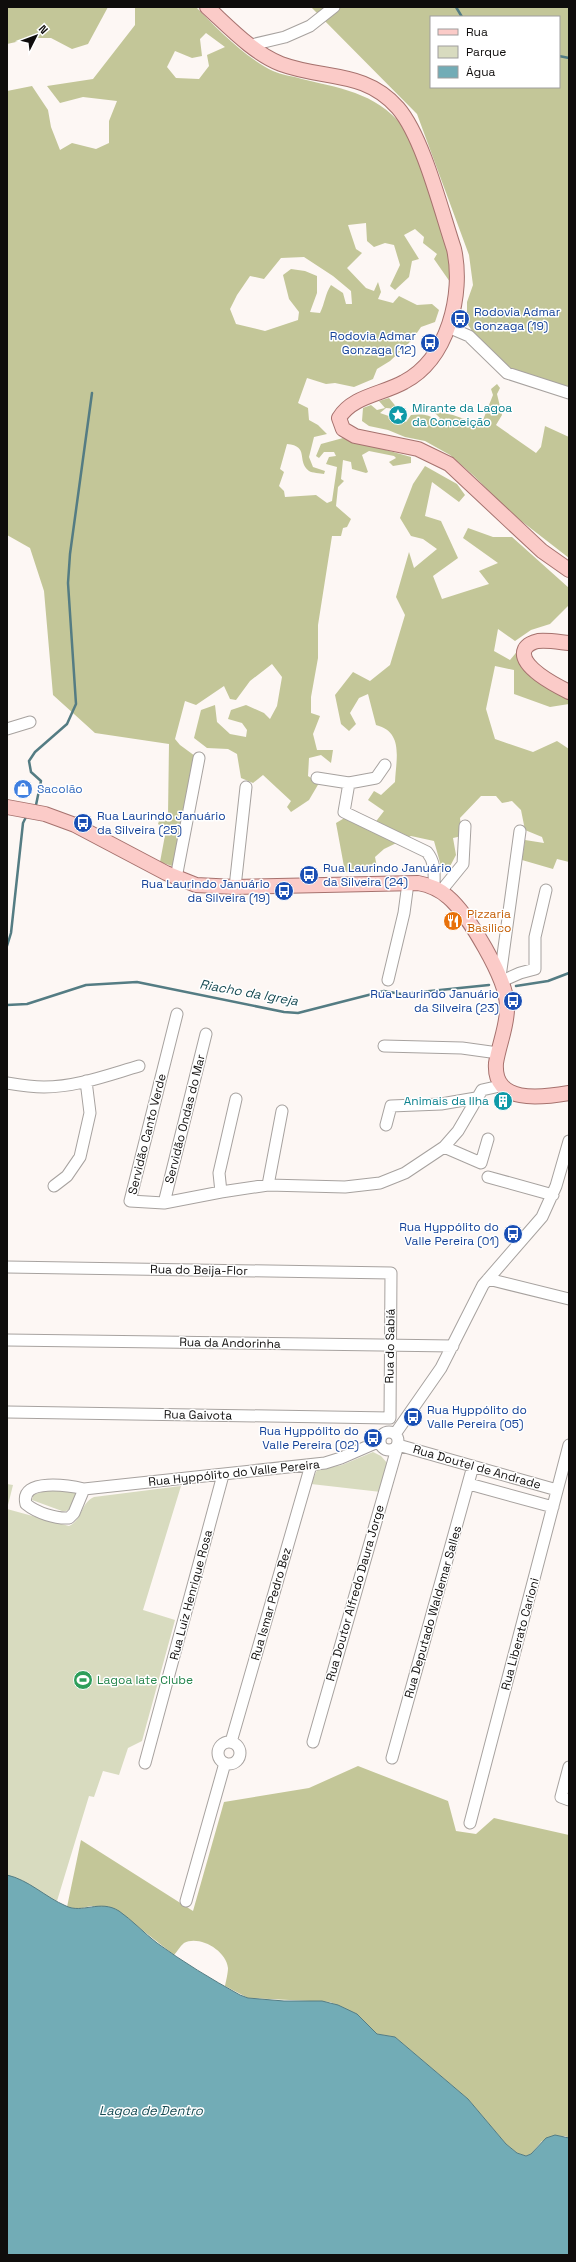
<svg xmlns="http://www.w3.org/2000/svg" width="576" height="2262" viewBox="0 0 576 2262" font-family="'Space Grotesk',sans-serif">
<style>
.green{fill:#d8dbbf}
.forest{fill:#c3c698;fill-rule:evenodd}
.water{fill:#72acb6;stroke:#547c83}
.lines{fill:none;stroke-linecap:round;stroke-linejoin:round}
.stream{stroke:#547c83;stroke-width:2.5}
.minor-casing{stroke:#a7a29f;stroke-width:13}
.major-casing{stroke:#a6726e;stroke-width:16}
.minor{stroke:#fff;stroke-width:11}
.major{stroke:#fbcbc8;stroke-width:14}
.labels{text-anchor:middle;stroke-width:3;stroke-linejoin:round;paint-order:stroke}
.transit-label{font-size:12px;fill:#164399;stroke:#fff;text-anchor:end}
.culture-label{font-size:12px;fill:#0d838f;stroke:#fff;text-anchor:start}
.shop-label{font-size:12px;fill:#366cbe;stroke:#fff;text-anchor:start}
.food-label{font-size:12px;fill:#c56008;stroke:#fff;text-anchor:start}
.street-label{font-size:12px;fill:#0f0d0c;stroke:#fff}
.leisure-label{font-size:12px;fill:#27864d;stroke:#fff;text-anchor:start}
.water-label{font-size:13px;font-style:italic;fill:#184c54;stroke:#fff}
</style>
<rect width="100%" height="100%" fill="#fdf7f4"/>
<!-- green -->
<path class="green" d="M373 1452 381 1456 388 1464 381 1492 311 1484 317 1470 342 1465Z
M7 1484 13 1485 7 1509 69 1526C83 1520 80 1503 94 1497L181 1486 143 1610 175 1620 142 1741 128 1748 119 1775 103 1771 94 1797 89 1796 57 1901C38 1895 27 1880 7 1875Z
M50 1489 76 1493 72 1508 66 1511H62L32 1500 33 1495Z"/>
<!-- forest -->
<path class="forest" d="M7 7H108L88 44 72 49 51 38H34L7 44Z
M135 7H196C216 28 247 59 273 71 281 75 293 76 302 79 348 90 380 94 409 134 420 166 456 253 450 282L434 259 437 254 423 243 424 237 415 229 404 235 419 259 412 261 409 277 395 290 390 286 400 265 394 245 385 243 374 247 367 241 366 223 348 225 356 249 362 253 347 268 366 288 374 291 378 282 381 292 378 299 393 303 399 296 417 305 432 304 439 310 435 322 421 327 412 340 390 361 377 369 373 379 354 387 335 383 326 384 307 378 298 403 308 408 309 420 318 425 327 434 314 437 309 457 313 467 325 471 324 474C320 473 312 473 309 471 296 461 310 446 287 444L280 469 284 472 279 486 284 491 285 497 316 495 327 503 332 501 337 467 326 464 329 457 336 456 334 452H324L319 458 316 456 321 444 343 438 411 457V463L393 466 389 462 396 458 394 456 369 451 362 455 368 472 366 473 352 469 351 462 343 460 341 479 344 481 338 487 336 506 351 519 347 527 343 528 341 536H332L318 625V658L311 697V713L320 716 313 734 317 750H333L331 763 321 755 309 758 308 776 319 783 309 800 291 812 287 807 291 801 263 775 253 783 241 778 237 754 228 749 207 748 194 738 201 710 215 705 217 722 230 734 246 737 247 730 242 723 228 719 231 710 246 705 264 713 270 719 277 706 282 677 272 664 250 681 236 700 230 699 224 686 196 705 185 701 175 739 180 745 195 756 175 867 160 862 166 830 158 824 162 812 168 815 169 744 95 733 53 695 44 591 30 548 7 535V91L32 86 48 110 51 127 60 150 72 143 96 149 109 143V121L117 101 83 97 60 103 47 86 93 79 135 25ZM206 33 225 47 207 55 209 66 199 79 176 78 167 67 175 51 192 58 202 56 200 39ZM304 257 333 276 351 291 352 304H346L343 293 331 285C325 294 325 303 320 313L310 312 317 293V276L305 271 291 269 283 275 289 299 299 312 298 320 265 331 236 324 230 309 237 295 250 276 264 279 281 258Z
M311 7H569V389L510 370 472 331 467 323V302L473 285 469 255 417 114ZM431 17H559V87H431Z
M497 384 500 388 497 394 502 415 496 425 536 453 541 447 545 426 569 437V558L511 513 474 476 450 455 425 441 405 437 388 430 369 426 362 421 363 408 371 405 377 410 385 408 379 401 389 398 398 409 386 408 380 413 406 422 411 415C422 414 429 414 437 421L440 418 433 411 453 415 481 425 493 395 491 389Z
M425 466 457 484 465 495 459 502 432 482 425 516 441 521 458 558 433 576 442 599 489 584 479 571 498 563 463 538 468 528 493 537H512L569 588V605L550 624 531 630 515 641 498 629 494 651 510 660 520 648V663L529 674 569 699V704L550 707 514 694V670L495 666 486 709 495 739 533 752 557 741 569 749V862L557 859 553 869 522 860 525 840 544 843 542 837 525 830 521 810 512 801 502 803 496 796H481L460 818 462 836 453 838 456 855 447 872 441 866 434 841 411 836 384 849 375 857 378 872H345L336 823 353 813 374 824 384 811 368 800 374 791 381 795 395 782C396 759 404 732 376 725L368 694 359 698 350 713 356 724 349 731 341 724 335 695 353 672 370 681 390 665 405 615 396 597 409 552 414 568 437 549 423 539 411 536 400 518 413 484Z
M358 1766 448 1801 456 1831 476 1834 494 1818 569 1835V2138L565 2136 542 2141 531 2154 526 2156 517 2153 506 2144 468 2099 395 2037 377 2034 357 2014 330 2002 248 1998 225 1986C226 1981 228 1973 228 1968 226 1950 199 1935 184 1943 180 1946 177 1952 174 1955L118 1911 91 1906 78 1909 67 1907 81 1840 193 1911 224 1802 309 1788Z"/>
<!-- water -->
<path class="water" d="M7 1875C29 1880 45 1897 66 1906 82 1914 100 1899 119 1911 132 1920 144 1933 157 1943 183 1962 211 1979 240 1995L248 1998 284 2001H322L338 2005 357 2014 377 2034 395 2037 468 2099 506 2144 517 2153 526 2156 531 2154 546 2138 555 2135 569 2138V2255H7Z"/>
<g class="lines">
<!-- stream -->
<path class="stream" d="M456 7 462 17
M559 56 569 58
M36 805 41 781 31 772 29 761 35 752 67 724 76 704 68 583 70 554 92 393
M7 946 11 933 23 823 26 817
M516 986 548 981 569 973
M7 1005 27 1004 86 985 137 982 284 1012 298 1013 384 991 401 994 489 985"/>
<!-- minor casing -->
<g class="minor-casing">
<path id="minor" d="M251 45 285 37 310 26 334 7
M448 327 469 336 507 373 569 393
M7 729 30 722
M385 765 376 778 349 783 344 812 427 852C436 863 434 874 434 887
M317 778 349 783
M176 878 199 758
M235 887 246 787
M441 891 463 864 465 826
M500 977 520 831
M388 980 404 913 408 883
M502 981 520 973 535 969V937L546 890
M177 1014 130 1201 164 1203 221 1192 268 1185 345 1187 380 1183 405 1173 444 1147 458 1131 482 1090 500 1086
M384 1046 462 1048 498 1053
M7 1083C19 1085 31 1087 44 1087 76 1087 108 1075 139 1066
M386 1125 391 1106 441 1104 476 1098
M444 1147 481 1163 488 1139
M488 1177 553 1195
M268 1185 282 1111
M54 1186 67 1176 80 1157 90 1113 86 1081
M221 1192 219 1173 236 1099
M164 1203 206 1034
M7 1267 391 1273 390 1418 7 1412
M488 1279 569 1299
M7 1340 453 1346
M380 1441a9 9 0 1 1 18 0a9 9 0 1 1-18 0Z
M395 1434 441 1368 483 1285 542 1217 556 1186 569 1141
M469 1484 553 1507
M84 1489 74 1513 69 1518C56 1519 37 1513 26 1504 19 1477 71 1486 84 1489L325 1463 341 1458 380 1441
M231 1742 311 1465
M313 1742 398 1445 557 1490
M218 1753a11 11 0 1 1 22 0a11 11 0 1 1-22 0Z
M392 1758 473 1466
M145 1763 223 1475
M569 1767 561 1797 569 1800
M470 1823 569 1445
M186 1901 225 1763"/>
</g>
<!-- major casing -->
<g class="major-casing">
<path id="major" d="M207 7C229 27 253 53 281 64 324 80 365 70 398 108 423 137 441 210 454 249 464 294 448 359 404 382 383 394 352 396 339 418L343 429 355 436 418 449 449 464 542 551 569 570
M569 643C559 642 548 640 538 641 533 642 527 645 525 649 517 666 557 686 569 692
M7 807 45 814 75 825 166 873 196 885 235 887 418 883C429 885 439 889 448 897 468 914 507 979 507 1006 508 1024 499 1044 496 1063 493 1104 540 1098 569 1093"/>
</g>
<!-- minor -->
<use href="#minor" class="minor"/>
<!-- major -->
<use href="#major" class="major"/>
</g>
<!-- icons -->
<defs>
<g id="bus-disc" transform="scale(1)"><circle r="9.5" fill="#1a4fb4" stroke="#fff"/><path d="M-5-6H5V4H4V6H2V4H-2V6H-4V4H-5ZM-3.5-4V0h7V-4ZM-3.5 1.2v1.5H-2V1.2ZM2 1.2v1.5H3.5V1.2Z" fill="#fff"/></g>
<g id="sight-disc" transform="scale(1)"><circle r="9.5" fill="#0f9aa8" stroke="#fff"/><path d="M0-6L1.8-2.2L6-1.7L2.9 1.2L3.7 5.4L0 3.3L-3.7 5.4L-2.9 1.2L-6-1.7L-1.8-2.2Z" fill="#fff"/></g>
<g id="shop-disc" transform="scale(1)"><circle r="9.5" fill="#3f7fe0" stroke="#fff"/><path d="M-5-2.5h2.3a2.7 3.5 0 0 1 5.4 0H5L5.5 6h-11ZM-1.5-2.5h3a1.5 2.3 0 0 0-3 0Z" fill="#fff"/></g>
<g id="restaurant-disc" transform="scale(1)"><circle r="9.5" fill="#e8710a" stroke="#fff"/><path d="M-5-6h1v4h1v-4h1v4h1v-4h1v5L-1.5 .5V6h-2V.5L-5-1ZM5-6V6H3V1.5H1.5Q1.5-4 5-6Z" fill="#fff"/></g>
<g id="building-disc" transform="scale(1)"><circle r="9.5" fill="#0f9aa8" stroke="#fff"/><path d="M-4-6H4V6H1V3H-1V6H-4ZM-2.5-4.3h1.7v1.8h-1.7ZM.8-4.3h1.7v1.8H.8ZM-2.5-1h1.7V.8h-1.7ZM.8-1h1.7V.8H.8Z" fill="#fff"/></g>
<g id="stadium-disc" transform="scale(1)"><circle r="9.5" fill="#2e9e5b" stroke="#fff"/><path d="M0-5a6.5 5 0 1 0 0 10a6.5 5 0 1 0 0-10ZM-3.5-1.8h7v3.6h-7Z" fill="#fff"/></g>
</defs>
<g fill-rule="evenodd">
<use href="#bus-disc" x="460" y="319"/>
<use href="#bus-disc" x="430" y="343"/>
<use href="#sight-disc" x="398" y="415"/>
<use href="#shop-disc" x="23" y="789"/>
<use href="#bus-disc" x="83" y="823"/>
<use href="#bus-disc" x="309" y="875"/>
<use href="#bus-disc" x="284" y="891"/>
<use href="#restaurant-disc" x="453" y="921"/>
<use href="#bus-disc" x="513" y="1001"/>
<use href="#building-disc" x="503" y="1101"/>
<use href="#bus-disc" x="513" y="1234"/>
<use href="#bus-disc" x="413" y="1417"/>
<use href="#bus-disc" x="373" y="1438"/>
<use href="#stadium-disc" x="83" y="1680"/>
</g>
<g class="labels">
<!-- transit labels -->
<g class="transit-label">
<text x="474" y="316" text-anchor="start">Rodovia Admar<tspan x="474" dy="14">Gonzaga (19)</tspan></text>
<text x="416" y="340">Rodovia Admar<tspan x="416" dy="14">Gonzaga (12)</tspan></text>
<text x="97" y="820" text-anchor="start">Rua Laurindo Januário<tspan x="97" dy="14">da Silveira (25)</tspan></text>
<text x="323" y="872" text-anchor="start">Rua Laurindo Januário<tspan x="323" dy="14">da Silveira (24)</tspan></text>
<text x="270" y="888">Rua Laurindo Januário<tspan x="270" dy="14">da Silveira (19)</tspan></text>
<text x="499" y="998">Rua Laurindo Januário<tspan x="499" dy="14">da Silveira (23)</tspan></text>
<text x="499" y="1231">Rua Hyppólito do<tspan x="499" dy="14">Valle Pereira (01)</tspan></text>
<text x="427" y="1414" text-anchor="start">Rua Hyppólito do<tspan x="427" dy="14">Valle Pereira (05)</tspan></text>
<text x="359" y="1435">Rua Hyppólito do<tspan x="359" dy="14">Valle Pereira (02)</tspan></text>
</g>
<!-- culture labels -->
<g class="culture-label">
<text x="412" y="412">Mirante da Lagoa<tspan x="412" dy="14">da Conceição</tspan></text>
<text x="489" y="1105" text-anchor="end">Animais da Ilha</text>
</g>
<!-- shop labels -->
<g class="shop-label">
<text x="37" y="793">Sacolão</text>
</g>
<!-- food labels -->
<g class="food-label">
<text x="467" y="918">Pizzaria<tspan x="467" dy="14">Basilico</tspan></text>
</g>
<!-- street labels -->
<g class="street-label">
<text transform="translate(185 1119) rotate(-76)" y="4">Servidão Ondas do Mar</text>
<text transform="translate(147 1134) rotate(-76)" y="4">Servidão Canto Verde</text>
<text transform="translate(199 1270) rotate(1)" y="4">Rua do Beija-Flor</text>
<text transform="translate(230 1343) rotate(1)" y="4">Rua da Andorinha</text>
<text transform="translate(390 1346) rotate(-89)" y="4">Rua do Sabiá</text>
<text transform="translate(198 1415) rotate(1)" y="4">Rua Gaivota</text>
<text transform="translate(477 1467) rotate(16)" y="4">Rua Doutel de Andrade</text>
<text transform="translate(234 1473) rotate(-6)" y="4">Rua Hyppólito do Valle Pereira</text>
<text transform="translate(355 1593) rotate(-74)" y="4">Rua Doutor Alfredo Daura Jorge</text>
<text transform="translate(191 1595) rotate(-75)" y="4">Rua Luiz Henrique Rosa</text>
<text transform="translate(271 1604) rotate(-74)" y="4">Rua Ismar Pedro Bez</text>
<text transform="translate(433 1612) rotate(-74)" y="4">Rua Deputado Waldemar Salles</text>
<text transform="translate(520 1634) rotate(-75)" y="4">Rua Liberato Carioni</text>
</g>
<!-- leisure labels -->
<g class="leisure-label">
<text x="97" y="1684">Lagoa Iate Clube</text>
</g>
<!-- water labels -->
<g class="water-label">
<text transform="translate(249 992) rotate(10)" y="5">Riacho da Igreja</text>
<text x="151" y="2115">Lagoa de Dentro</text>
</g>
</g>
<!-- border -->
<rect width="576" height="2262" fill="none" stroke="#0f0d0c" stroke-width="16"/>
<!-- legend -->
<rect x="430" y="16" width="130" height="72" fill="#ffffff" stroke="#9f9e9e"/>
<rect x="438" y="29" width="20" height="6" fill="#fbcbc8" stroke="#9f9e9e"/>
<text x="466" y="36" font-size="12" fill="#0f0d0c">Rua</text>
<rect x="438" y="46" width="20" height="12" fill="#d8dbbf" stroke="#9f9e9e"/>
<text x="466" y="56" font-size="12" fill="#0f0d0c">Parque</text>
<rect x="438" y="66" width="20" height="12" fill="#72acb6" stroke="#9f9e9e"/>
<text x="466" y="76" font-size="12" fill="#0f0d0c">Água</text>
<!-- north arrow -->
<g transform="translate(36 36) rotate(48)" stroke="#ffffff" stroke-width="3" paint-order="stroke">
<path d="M0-3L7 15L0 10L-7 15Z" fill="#0f0d0c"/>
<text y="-6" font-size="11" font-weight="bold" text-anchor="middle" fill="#0f0d0c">N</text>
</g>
</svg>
